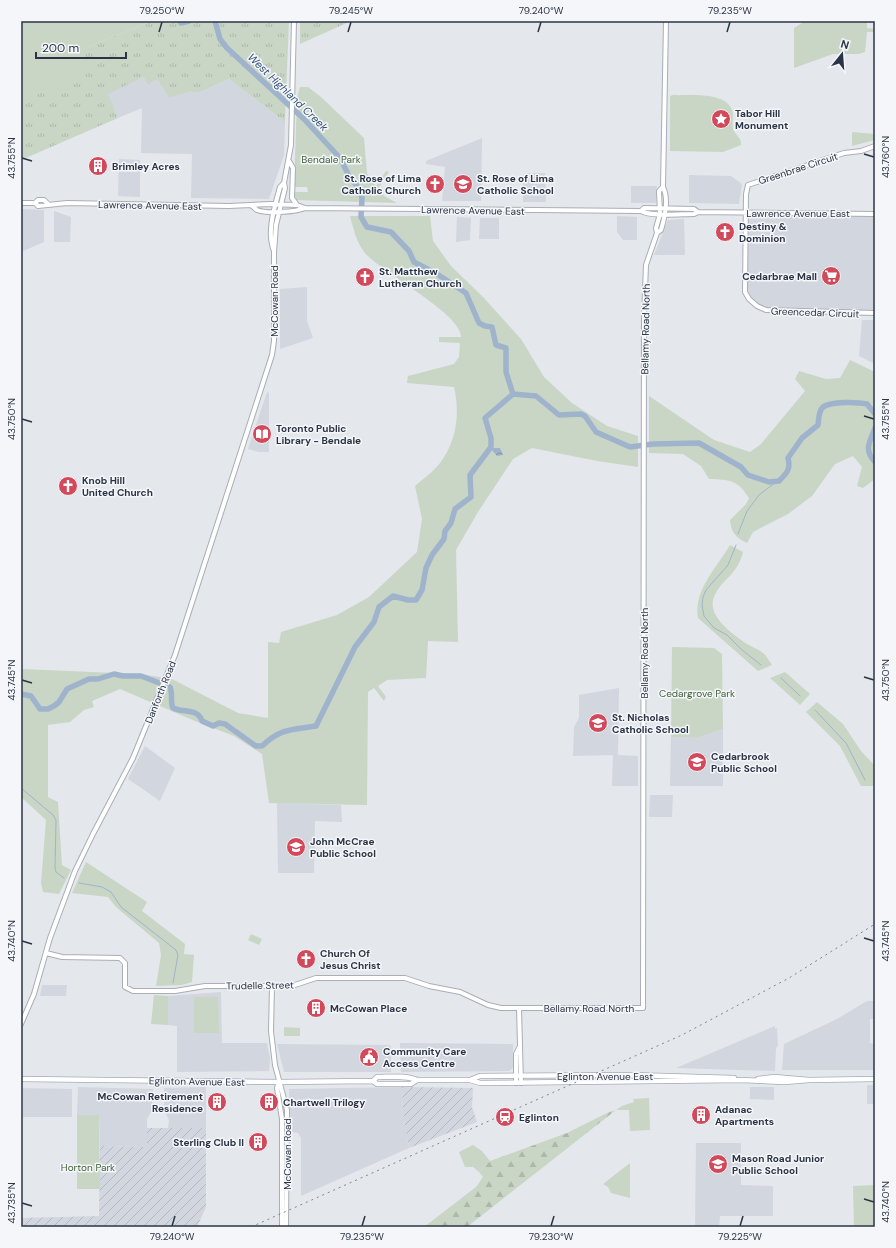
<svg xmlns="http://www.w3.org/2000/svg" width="896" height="1248" viewBox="0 0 896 1248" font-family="'DM Sans',sans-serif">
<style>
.built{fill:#d2d6de}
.industrial{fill:url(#industrial-furrows)}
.grass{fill:url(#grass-tufts)}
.forest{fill:url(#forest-firs)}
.green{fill:#c9d6c5}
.water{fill:url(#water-waves)}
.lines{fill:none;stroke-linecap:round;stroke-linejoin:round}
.stream{stroke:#9fb4cc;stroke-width:1}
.river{stroke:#9fb4cc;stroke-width:5.5}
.secondary-casing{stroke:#a9aeb7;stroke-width:6}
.primary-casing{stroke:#a3abb8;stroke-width:6}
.secondary{stroke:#fff;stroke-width:4}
.primary{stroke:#fff;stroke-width:4.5}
.rail{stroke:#7d8696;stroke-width:1;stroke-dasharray:2 4;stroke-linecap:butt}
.ticks{fill:none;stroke:#2b3445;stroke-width:1.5}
.labels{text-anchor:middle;stroke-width:3;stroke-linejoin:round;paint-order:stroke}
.poi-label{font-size:10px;font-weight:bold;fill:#2b3445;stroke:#f4f6f9;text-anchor:start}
.park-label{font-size:10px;fill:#3f6138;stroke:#f4f6f9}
.street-label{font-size:10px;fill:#2b3445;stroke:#f4f6f9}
.water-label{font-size:11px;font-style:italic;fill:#34527a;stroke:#f4f6f9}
.neatline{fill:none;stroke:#2b3445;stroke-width:1.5}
.ticks-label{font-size:10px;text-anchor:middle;fill:#2b3445}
</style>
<defs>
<pattern id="industrial-furrows" width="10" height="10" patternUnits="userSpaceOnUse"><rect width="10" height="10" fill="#d2d6de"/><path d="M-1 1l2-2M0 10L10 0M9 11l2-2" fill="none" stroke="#b4b8c0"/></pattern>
<pattern id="grass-tufts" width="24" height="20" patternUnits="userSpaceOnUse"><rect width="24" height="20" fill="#c9d6c5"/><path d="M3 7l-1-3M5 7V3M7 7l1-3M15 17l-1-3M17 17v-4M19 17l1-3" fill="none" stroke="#adb8ab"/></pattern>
<pattern id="forest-firs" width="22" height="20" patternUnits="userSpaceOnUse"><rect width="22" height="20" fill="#c9d6c5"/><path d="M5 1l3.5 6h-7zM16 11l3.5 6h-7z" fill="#adb8ab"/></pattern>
<pattern id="water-waves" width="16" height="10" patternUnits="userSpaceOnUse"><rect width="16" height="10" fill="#9fb4cc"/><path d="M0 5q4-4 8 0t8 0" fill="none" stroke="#8293a7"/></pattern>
</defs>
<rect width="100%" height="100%" fill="#e4e7ec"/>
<!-- built -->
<path class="built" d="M144 77 157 79 169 98 192 90 198 93 229 79 285 122 284 155 269 199 191 198 192 154 141 153 142 108 118 118 107 94Z
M482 138 481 201H442L445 167 426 164V161Z
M119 159 140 160V197L118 196Z
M527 173H545L546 202H523V184Z
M689 175 731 176 742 184 739 204 689 203Z
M631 186H657L656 203H631Z
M21 209 44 210V242L21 252Z
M54 211 71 217 70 242H54Z
M745 213 875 214V313L782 312 757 306 745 292Z
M617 216 637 217V240H623L617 232Z
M457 217 471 218 470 240 456 242Z
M480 218H499V239H479Z
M684 219 685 255H654L668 220Z
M307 287V321L313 338 280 349V289Z
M862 320H875V364L859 356Z
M267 392 269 393V452H259L248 449Z
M619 688 618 755 638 756V786H612L613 755 573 756 574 727 579 718V695Z
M723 729V786H670L671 737 697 738Z
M145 746 175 768 160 801 128 779Z
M650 795H673L672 817H649Z
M277 803 341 805 342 822 315 821 314 873H278Z
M42 985H67L66 996H40Z
M221 992 222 1043H267L270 1058 269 1071 177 1072V1026L168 1025V996Z
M867 1001H875V1019H870V1043L875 1044V1070H782L784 1044 837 1019Z
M775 1026V1029L777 1028 778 1046 776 1048 775 1071 676 1068Z
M400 1043 513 1044V1068L509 1071 401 1072Z
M277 1044 387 1045 391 1046V1072H284Z
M867 1085H875V1104H867Z
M78 1087 153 1089 152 1110 147 1119V1147L100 1146 99 1115H77Z
M206 1087V1128H168L169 1120 164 1110V1088Z
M402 1087 403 1114 409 1148 301 1196V1138L298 1133 290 1132 289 1089Z
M750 1087H774V1100L750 1099Z
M23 1088 72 1089V1117H23Z
M696 1143H741V1185L773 1186V1216H720L719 1227H695Z"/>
<!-- industrial -->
<path class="industrial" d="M402 1087 473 1088 472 1107 477 1122 409 1148 403 1114Z
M147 1128H206V1207L197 1227H21V1218L99 1216 100 1146 147 1147Z"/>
<!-- grass -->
<path class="grass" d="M152 21H289L285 122 229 79 198 93 191 91 169 98 157 79 148 84 144 77 108 94 118 118 21 160V74Z
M300 21H351L300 44Z"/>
<!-- forest -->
<path class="forest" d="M616 1110 467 1227H424L476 1187 483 1177 479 1172 490 1161 567 1133 609 1112Z"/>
<!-- green -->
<path class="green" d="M21 21H152L78 51 89 61V67L78 75 70 86 66 87 63 86 55 93H34L29 94 21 104Z
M805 21H867V28L875 29V32H867L865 52 859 54H833L794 68V28Z
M300 87H308L321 97 364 138 367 173 376 186 386 171 389 172 378 189 384 196 397 203 296 200 294 192H308L307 187H294L297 98Z
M673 95C688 96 725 91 732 110 734 116 732 123 733 129 735 135 742 138 741 145L723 152 670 151V96Z
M852 132 875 134V140L852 146Z
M350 216H430L433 241 451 266 483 297 521 339 544 377 572 403 607 426 638 436V467L597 461 532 448 513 459 478 512 456 550 458 642 428 641 426 678 387 680 378 686 386 697 384 701 374 688 368 692 367 805 269 803 262 754 234 736 195 721 120 689 92 701 94 707 84 710 70 722 48 725V797L58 802 62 865 71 870 59 894 43 892 41 883 46 820 21 797V669L140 674 172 679 238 713 268 718V642L279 643 281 632 337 615 369 597 417 552 422 519 415 486C423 479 433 472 440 463 457 441 460 413 454 387L407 383 408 376 454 364 459 357 460 343 439 342V337H461C462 314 381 272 365 253 356 242 354 230 350 216Z
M850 360 875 372V479L863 488 857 486 862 467 853 456 835 464 812 496 788 514 753 532 747 543C736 538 731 532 730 520L746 504 749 498C737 479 730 480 709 479L701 466 683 454 649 453V396L714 440 750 452 761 444 805 391 795 379 799 371 826 379 840 378Z
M730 545 743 552C737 576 722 578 714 597 706 616 734 635 747 644 752 647 758 649 763 653 767 656 769 661 772 665L758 671 698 618C693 591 717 567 730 545Z
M672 647 714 648 722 654 723 729 697 738 671 737Z
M785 672 810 694 800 705 770 678Z
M817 702 843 724 861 751 875 766V786H861L840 746 806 712Z
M86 862 147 902 142 911 185 944 184 954 194 955 192 982 182 985 156 986 161 955 159 943 116 907 108 897 72 893Z
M251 934 262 939 259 945 248 940Z
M154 995 168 996V1025L151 1024Z
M194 997H218L219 1033H194Z
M284 1027 300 1028V1036H284Z
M649 1098 650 1130 630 1131 629 1110H616L622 1106 634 1102 633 1099Z
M77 1115H99L100 1189H77Z
M473 1145 482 1151 490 1161 479 1172 473 1167H465L459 1152Z
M630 1163V1198L611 1193 608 1187 603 1184Z
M875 1185V1227H854L853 1186Z"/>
<!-- water -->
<path class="water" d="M493 448H500L503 455 497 456 491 449Z"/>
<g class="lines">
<!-- stream -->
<path class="stream" d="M738 534 747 511 759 495 776 482
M736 545 728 565 706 590 703 597 702 605 704 616 714 628 727 635 742 650 761 665
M781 678 800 696
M815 710 846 743 865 780
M21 788 53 815 56 820 55 868 56 872 64 878
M79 883 102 887 111 892 121 907 176 950 178 955 173 983"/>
<!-- river -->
<path class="river" d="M180 21 181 23 189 21
M215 21 220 39 227 48 304 119 340 158 349 176 358 187 362 198 361 217 367 227 391 232 409 251 414 262 437 274 466 293 479 323 485 326 492 327 496 345 506 348V372L513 394
M513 394 536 396 559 415 581 414 585 416 596 432 630 447 653 444 699 443 741 467 748 475 769 482 779 481C787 473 791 469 788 458L802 438 818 425C819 419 818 412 823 407 831 401 858 402 867 404L875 414
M875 428C870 442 863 449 875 462
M21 694 31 696 40 709H48L54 706 59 702 67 689 89 679H98L114 674 123 676H141L170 687C173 694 170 702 173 708 183 713 198 708 202 721L213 726 219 723 225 724 256 746H262C281 728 291 730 316 726L355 647 374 622 379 607 393 596 408 600H416L422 590 426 568 432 555 444 539 445 531 451 523 455 509 471 497 470 475 491 447V438L485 418 513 394"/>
<!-- secondary casing -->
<g class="secondary-casing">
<path id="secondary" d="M875 146 861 151 844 153 748 185 746 194 745 292 749 299 757 306 766 310 875 313
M289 161 293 168 292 198 297 205
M21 203H35L38 206 67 203 229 206 270 204 297 205 305 208 641 211C651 217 681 214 694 214L698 212 875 214
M35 203 38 200H44L48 204
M252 206C254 207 255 209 257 210 266 214 296 212 305 208
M641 211 644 208 694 209 698 212
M657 233 661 230C665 217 669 199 663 187L666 21
M274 251C266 232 275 206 280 187L284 183
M46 953 62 957 120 958 125 963V987L133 991H175L205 986H292L316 978H405L429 986 460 992 488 1005 501 1008H643L644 315 646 265 657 233 656 228 660 214 659 191 663 187
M272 986 271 1031 275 1065 287 1110 286 1227
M519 1008 521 1083
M21 1024 34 994 50 938 75 871 93 834 133 758 175 655 272 355 274 341V252L276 225 285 188 284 183 291 145 294 21
M279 1082 277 1088 282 1119V1227
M516 1083V1054L519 1048"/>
</g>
<!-- primary casing -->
<g class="primary-casing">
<path id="primary" d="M21 1079 279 1082 373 1081 377 1084H411L417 1080
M758 1079 774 1077 809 1080 875 1079
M470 1080 480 1076 632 1075 734 1078
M373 1081 377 1077C390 1077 406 1075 417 1080H470L480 1083 741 1080 785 1082 809 1080"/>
</g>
<!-- secondary -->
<use href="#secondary" class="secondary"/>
<!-- primary -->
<use href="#primary" class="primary"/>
<!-- rail -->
<path class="rail" d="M251 1227 682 1035 789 978 875 924"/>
</g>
<!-- ticks -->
<path class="ticks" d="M159 32 162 22M348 32 351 22M538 32 541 22M727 32 730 22M864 154 874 157M22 158 32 161M864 416 874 419M22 419 32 422M864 677 874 680M22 680 32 683M864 938 874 941M22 941 32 944M864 1199 874 1202M22 1203 32 1206M172 1226 175 1216M362 1226 365 1216M551 1226 554 1216M740 1226 743 1216"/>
<!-- icons -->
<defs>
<g id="sight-disc" transform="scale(1)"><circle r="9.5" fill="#d1495b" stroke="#f4f6f9"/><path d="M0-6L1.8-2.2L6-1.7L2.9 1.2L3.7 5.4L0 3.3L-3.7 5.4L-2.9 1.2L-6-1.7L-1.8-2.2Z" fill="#fff"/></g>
<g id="building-disc" transform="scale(1)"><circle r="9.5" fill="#d1495b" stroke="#f4f6f9"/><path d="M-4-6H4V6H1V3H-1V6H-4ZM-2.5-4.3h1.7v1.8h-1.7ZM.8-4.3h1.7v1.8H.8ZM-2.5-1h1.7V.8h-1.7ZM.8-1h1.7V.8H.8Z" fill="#fff"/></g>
<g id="church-disc" transform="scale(1)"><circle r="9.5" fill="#d1495b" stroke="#f4f6f9"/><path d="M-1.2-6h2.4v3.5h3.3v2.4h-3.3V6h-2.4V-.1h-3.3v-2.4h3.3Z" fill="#fff"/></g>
<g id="school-disc" transform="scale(1)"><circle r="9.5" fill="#d1495b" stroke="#f4f6f9"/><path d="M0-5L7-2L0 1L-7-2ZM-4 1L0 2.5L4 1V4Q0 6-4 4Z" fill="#fff"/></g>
<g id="supermarket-disc" transform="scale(1)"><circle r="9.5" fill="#d1495b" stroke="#f4f6f9"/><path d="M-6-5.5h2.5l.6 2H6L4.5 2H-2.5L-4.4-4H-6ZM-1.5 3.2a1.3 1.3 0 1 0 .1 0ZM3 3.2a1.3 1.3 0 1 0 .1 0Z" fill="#fff"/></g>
<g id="library-disc" transform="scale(1)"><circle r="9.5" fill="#d1495b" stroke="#f4f6f9"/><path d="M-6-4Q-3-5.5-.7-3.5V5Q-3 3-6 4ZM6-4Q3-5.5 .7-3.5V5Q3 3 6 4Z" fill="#fff"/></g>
<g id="civic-disc" transform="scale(1)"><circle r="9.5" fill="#d1495b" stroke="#f4f6f9"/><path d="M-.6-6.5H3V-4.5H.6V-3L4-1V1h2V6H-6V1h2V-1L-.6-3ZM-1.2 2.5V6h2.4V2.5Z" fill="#fff"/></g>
<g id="station-disc" transform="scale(1)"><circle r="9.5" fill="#d1495b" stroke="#f4f6f9"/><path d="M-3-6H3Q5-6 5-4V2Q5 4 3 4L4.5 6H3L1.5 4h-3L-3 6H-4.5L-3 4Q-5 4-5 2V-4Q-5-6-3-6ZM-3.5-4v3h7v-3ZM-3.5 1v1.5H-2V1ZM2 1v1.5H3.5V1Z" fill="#fff"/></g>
</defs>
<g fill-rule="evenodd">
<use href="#sight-disc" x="721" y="119"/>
<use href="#building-disc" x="98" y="166"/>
<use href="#church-disc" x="435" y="184"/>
<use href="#school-disc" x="463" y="184"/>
<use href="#church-disc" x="725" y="232"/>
<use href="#supermarket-disc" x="831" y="276"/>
<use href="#church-disc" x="365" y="277"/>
<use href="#library-disc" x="262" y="434"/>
<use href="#church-disc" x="68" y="486"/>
<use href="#school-disc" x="598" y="723"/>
<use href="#school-disc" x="697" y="762"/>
<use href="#school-disc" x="296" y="847"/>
<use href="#church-disc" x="306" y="959"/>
<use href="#building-disc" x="316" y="1008"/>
<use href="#civic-disc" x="369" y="1057"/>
<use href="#building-disc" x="217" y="1102"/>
<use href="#building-disc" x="269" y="1102"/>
<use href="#building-disc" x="701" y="1115"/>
<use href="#station-disc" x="505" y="1117"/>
<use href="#building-disc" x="258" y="1142"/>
<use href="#school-disc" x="718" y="1164"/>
</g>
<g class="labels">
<!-- poi labels -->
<g class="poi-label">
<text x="735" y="117">Tabor Hill<tspan x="735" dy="12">Monument</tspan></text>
<text x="112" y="170">Brimley Acres</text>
<text x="421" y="182" text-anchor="end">St. Rose of Lima<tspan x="421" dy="12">Catholic Church</tspan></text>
<text x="477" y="182">St. Rose of Lima<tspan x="477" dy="12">Catholic School</tspan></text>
<text x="739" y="230">Destiny &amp;<tspan x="739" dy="12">Dominion</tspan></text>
<text x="379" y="275">St. Matthew<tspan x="379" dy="12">Lutheran Church</tspan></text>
<text x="817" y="280" text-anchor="end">Cedarbrae Mall</text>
<text x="276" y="432">Toronto Public<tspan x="276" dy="12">Library - Bendale</tspan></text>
<text x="82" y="484">Knob Hill<tspan x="82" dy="12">United Church</tspan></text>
<text x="612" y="721">St. Nicholas<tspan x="612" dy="12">Catholic School</tspan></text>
<text x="711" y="760">Cedarbrook<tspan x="711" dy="12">Public School</tspan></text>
<text x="310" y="845">John McCrae<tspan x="310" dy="12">Public School</tspan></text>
<text x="320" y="957">Church Of<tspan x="320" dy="12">Jesus Christ</tspan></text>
<text x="330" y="1012">McCowan Place</text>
<text x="383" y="1055">Community Care<tspan x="383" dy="12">Access Centre</tspan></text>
<text x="203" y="1100" text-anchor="end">McCowan Retirement<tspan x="203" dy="12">Residence</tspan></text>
<text x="283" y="1106">Chartwell Trilogy</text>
<text x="715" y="1113">Adanac<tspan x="715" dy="12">Apartments</tspan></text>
<text x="519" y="1121">Eglinton</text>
<text x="244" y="1146" text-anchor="end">Sterling Club II</text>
<text x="732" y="1162">Mason Road Junior<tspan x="732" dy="12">Public School</tspan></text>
</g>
<!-- park labels -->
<g class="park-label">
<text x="331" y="163">Bendale Park</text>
<text x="697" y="697">Cedargrove Park</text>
<text x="88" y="1171">Horton Park</text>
</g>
<!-- street labels -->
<g class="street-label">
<text transform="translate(798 168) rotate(-18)" y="4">Greenbrae Circuit</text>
<text transform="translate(150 205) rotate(1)" y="4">Lawrence Avenue East</text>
<text transform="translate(473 210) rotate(1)" y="4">Lawrence Avenue East</text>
<text x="798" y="217">Lawrence Avenue East</text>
<text transform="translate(274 301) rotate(-90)" y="4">McCowan Road</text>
<text transform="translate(815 312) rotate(2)" y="4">Greencedar Circuit</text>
<text transform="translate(645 329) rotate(-89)" y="4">Bellamy Road North</text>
<text transform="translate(644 653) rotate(-90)" y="4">Bellamy Road North</text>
<text transform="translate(160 692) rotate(-68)" y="4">Danforth Road</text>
<text transform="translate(260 985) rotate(-1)" y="4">Trudelle Street</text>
<text x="589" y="1012">Bellamy Road North</text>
<text x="605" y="1080">Eglinton Avenue East</text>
<text transform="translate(197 1081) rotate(1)" y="4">Eglinton Avenue East</text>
<text transform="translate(287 1154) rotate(-90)" y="4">McCowan Road</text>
</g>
<!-- water labels -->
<g class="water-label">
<text transform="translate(288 92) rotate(44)" y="4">West Highland Creek</text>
</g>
</g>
<!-- border -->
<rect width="896" height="1248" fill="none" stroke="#f4f6f9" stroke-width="44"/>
<!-- north arrow -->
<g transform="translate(842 54) rotate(17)" stroke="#f4f6f9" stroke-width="3" paint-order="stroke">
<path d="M0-3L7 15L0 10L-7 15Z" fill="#2b3445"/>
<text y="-6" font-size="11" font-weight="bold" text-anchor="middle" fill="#2b3445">N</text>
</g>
<!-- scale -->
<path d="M36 52v6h90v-6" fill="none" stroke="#2b3445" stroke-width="2"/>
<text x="42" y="52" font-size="12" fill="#2b3445" stroke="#f4f6f9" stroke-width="3" paint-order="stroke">200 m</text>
<rect x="22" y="22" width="852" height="1204" class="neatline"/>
<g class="ticks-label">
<text x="162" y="14">79.250°W</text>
<text x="351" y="14">79.245°W</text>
<text x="541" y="14">79.240°W</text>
<text x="730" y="14">79.235°W</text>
<text transform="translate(885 157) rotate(-90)" y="4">43.760°N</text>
<text transform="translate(11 158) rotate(-90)" y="4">43.755°N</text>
<text transform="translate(885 419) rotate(-90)" y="4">43.755°N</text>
<text transform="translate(11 419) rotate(-90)" y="4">43.750°N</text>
<text transform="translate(885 680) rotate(-90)" y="4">43.750°N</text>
<text transform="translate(11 680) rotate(-90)" y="4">43.745°N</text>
<text transform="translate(885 941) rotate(-90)" y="4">43.745°N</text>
<text transform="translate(11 941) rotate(-90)" y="4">43.740°N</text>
<text transform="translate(885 1202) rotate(-90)" y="4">43.740°N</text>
<text transform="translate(11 1203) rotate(-90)" y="4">43.735°N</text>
<text x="172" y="1240">79.240°W</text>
<text x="362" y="1240">79.235°W</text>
<text x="551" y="1240">79.230°W</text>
<text x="740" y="1240">79.225°W</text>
</g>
</svg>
